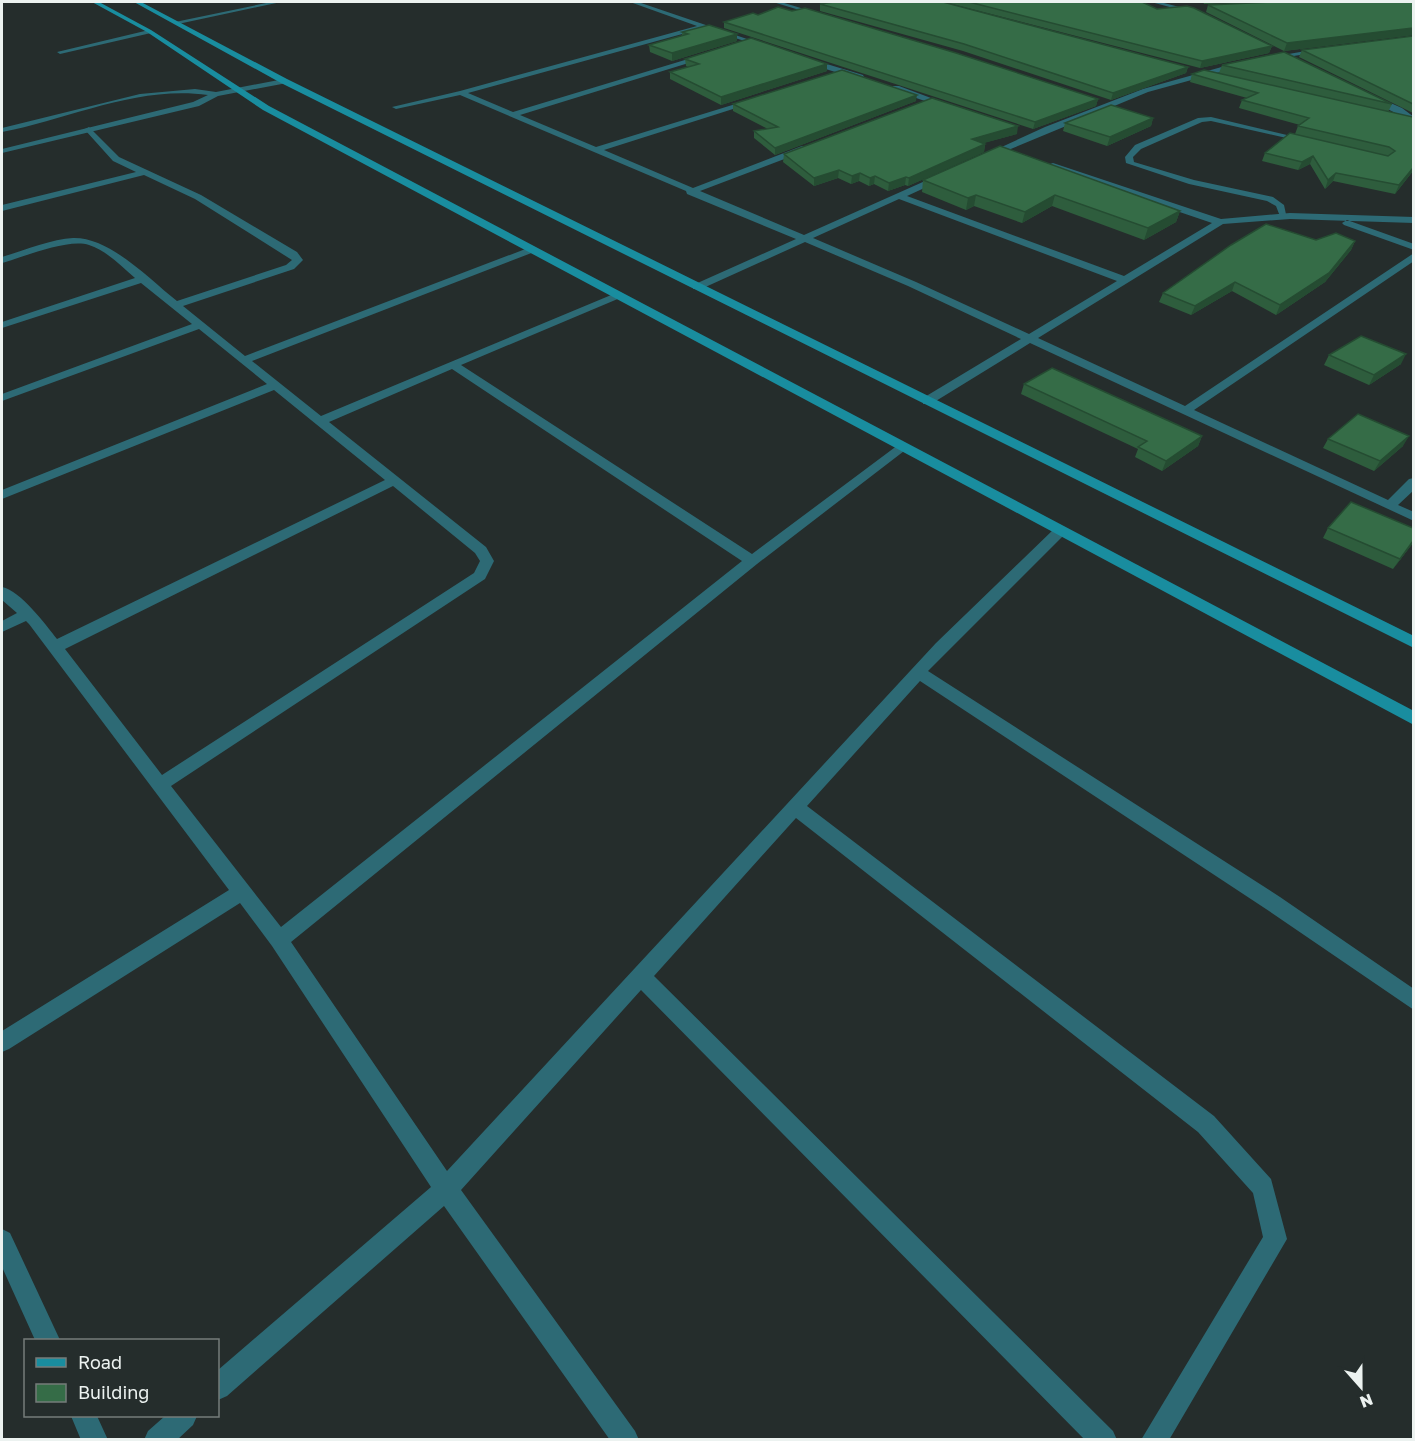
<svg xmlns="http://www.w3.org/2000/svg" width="1415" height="1441" viewBox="0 0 1415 1441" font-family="'Golos Text',sans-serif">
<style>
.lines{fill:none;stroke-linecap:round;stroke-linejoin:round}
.service{fill:#2d6a75;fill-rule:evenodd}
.minor{fill:#2d6a75;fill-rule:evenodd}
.tertiary{fill:#2d6a75;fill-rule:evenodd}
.secondary{fill:#198d9f;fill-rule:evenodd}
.wall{fill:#2e5d3d}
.shaded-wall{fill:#254c32}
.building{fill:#356c47;stroke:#254c32;stroke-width:1.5}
</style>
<rect width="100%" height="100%" fill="#252d2c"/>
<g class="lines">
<!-- service -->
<path class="service" d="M149 30 151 33 60 54 57 52Z
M1211 117 1308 140 1304 142 1211 121 1202 122 1141 149 1133 157 1134 162 1194 180 1273 197 1284 205 1287 219H1281L1276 206 1267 201 1189 184 1126 163 1125 157 1135 145 1198 118Z"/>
<!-- minor -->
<path class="minor" d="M271 2H281L178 24 175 22Z
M630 2H638L771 47 766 48 704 28 468 93 513 112 708 53V57L520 115 596 147 755 98V102L604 150 693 188 802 146H808V150L700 191 804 235 943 173 947 176 946 178 907 196 1124 276 1212 223 1050 168V164L1053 163 1221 219 1290 213 1414 217V223L1290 219 1223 224 1038 338 1185 406 1414 253V261L1194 410 1388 500 1409 479 1414 478V490L1398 505 1414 512V521L1030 343 931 404H923V398L1021 339 908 286 805 242 701 289H693V285L796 239 687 194 686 191 460 95 396 109 392 107 460 91 697 26ZM899 199 1117 281 1029 334 916 282 813 238Z
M773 2H781L824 15 819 16Z
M1151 2H1160L1199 12 1196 14Z
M1323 48 1325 51 1269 60 1265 58Z
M807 58 863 75 864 77 857 79 804 62Z
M1243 61 1246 65 1148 92 989 158 982 156 1045 127 1143 89Z
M893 86H899L955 107 948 109 893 90Z
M1370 94 1402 108 1414 117V123L1367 98V94Z
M89 127 119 157 201 195 297 252 303 260 294 269 183 306 245 356 528 248H534V252L252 361 321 416 616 293 620 294V298L461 365 752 554 898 445H906L908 448 757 564 291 942 447 1171 936 643 1054 529H1064L1066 532 1064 535 928 671 1280 897 1414 989V1010L1266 909 920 681 807 806 1214 1116 1271 1179 1287 1239 1169 1440H1141L1263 1237 1253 1193 1198 1132 796 818 654 976 1113 1431 1117 1440H1085L641 990 461 1190 635 1431 639 1440H610L444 1206 227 1396 218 1400V1370L431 1187 272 946 240 903 9 1049 2 1052V1031L229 890 29 624 26 621 2 632V621L17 613 2 600V587C21 591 45 624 57 639L385 480 274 390 2 499V490L267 384 199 329 2 401V394L192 324 141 283 2 328V322L135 278C122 267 106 250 89 245 68 238 24 257 2 263V257C22 251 52 239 73 238 110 237 149 279 177 301L286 265 292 260 195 199 144 175 2 211V205L136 172 113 161 86 131 85 129ZM452 369 742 561 281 927 171 786 485 579 494 561 486 547 329 422ZM393 486 475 553 480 561 474 573 162 775 65 649Z
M1347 220 1414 244V250L1344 225 1342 223Z
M2 1229 10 1233 60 1340H35L2 1267Z
M71 1416H97L108 1440H81Z
M165 1416H197L193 1425 177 1440H144L148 1431Z"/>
<!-- tertiary -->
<path class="tertiary" d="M284 79H287V83L218 96 199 106 2 153V149L193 102 208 95C138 85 69 119 2 132V128L140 94 195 89 216 92Z"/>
<!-- secondary -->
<path class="secondary" d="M92 2H99L151 30 269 106 1414 711V725L263 110 147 32Z
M134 2H141L287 79 1414 636V648L281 83Z"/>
</g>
<!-- wall -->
<path class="wall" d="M944 2H1142L1157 9 1272 46 1269 53 1200 68Z
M1203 2H1413V35L1284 51 1206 12 1208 5 1254 2 1204 4Z
M820 4 1188 67 1186 73 1111 100 963 51 820 11Z
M724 22 1098 99 1096 106 1033 129 724 28Z
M682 32 737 34V41L672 61 650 52 649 45 682 36Z
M1413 36V113L1299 57 1302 50Z
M685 59 827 71 721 105 670 79V72L688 67 686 66Z
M1222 65 1392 104 1388 112 1413 171 1395 194 1333 181 1325 189 1310 164 1298 170 1262 161 1265 153 1295 134 1298 126 1300 125 1239 108 1242 100 1247 98 1190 82 1192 74 1219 73Z
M916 101 775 155 754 138V131L768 129 733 111V104Z
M1153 118 1151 126 1107 146 1063 131 1065 123Z
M1017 134 983 143 985 144 984 152 908 186 905 185 888 191 874 184 869 186 859 181 851 184 838 178 814 186 783 162 784 154Z
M1000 146 1180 211 1176 222 1144 240 1052 206 1022 223 974 206 966 210 922 192 923 180Z
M1316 240 1355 241 1351 250 1325 282 1276 315 1232 291 1191 315 1159 302 1163 293Z
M1329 355 1401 364 1369 385 1324 365Z
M1024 384 1202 436 1198 446 1162 471 1135 457 1138 449 1021 394Z
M1328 439 1403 446 1374 471 1323 448Z
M1328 528 1413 543 1393 569 1323 538Z"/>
<!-- shaded-wall -->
<path class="shaded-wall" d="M1413 28V35L1284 51 1287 43Z
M737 34V41L672 61V53Z
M1272 46 1269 53 1200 68 1202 61Z
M827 64V71L721 105V97Z
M1188 67 1186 73 1111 100 1113 93Z
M917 95 916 101 775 155V148Z
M1098 99 1096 106 1033 129 1035 122Z
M1153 118 1151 126 1107 146 1110 137Z
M1018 126 1017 134 970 147 972 139Z
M985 144 984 152 908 186 909 178Z
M1313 156 1310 164 1298 170 1302 162Z
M1413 168V171L1395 194 1399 185Z
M839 170 838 178 814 186V178Z
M860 173 859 181 851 184 852 176Z
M1336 173 1333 181 1325 189 1328 180Z
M875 176 874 184 869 186 870 178Z
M906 177 905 185 888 191 889 183Z
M976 195 974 206 966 210 968 198Z
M1055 195 1052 206 1022 223 1025 212Z
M1180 211 1176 222 1144 240 1148 228Z
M1355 241 1351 250 1325 282 1276 315 1280 305Z
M1235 282 1232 291 1191 315 1195 306Z
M1406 354 1401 364 1369 385 1374 375Z
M1202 436 1198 446 1162 471 1166 461Z
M1409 436 1403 446 1374 471 1380 461Z
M1413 541V543L1393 569 1400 559Z"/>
<!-- building -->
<path class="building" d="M834 2H943L1188 67 1113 93 964 44 820 4Z
M969 2H1142L1157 9 1187 6 1194 8 1272 46 1202 61Z
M1273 2H1413V28L1287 43 1208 5Z
M778 7 792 11 805 8 956 53 1098 99 1035 122 724 22 753 13 758 15Z
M709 25 737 34 672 53 649 45 688 34 682 32Z
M1413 36V104L1302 50Z
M751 38 827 64 721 97 670 72 699 64 685 59Z
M1284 52 1392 104 1222 65Z
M842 70 917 95 775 148 754 131 778 127 733 104Z
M1204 70 1413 117V168L1399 185 1336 173 1328 180 1313 156 1302 162 1265 153 1290 133 1388 156 1395 151 1389 147 1298 126 1309 118 1242 100 1258 93 1192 74Z
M932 98 1018 126 972 139 985 144 909 178 906 177 889 183 875 176 870 178 860 173 852 176 839 170 814 178 784 154Z
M1111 105 1153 118 1110 137 1065 123Z
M1000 146 1180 211 1148 228 1055 195 1025 212 976 195 968 198 923 180Z
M1266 224 1316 240 1336 233 1355 241 1329 273 1280 305 1235 282 1195 306 1163 293 1231 245Z
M1361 336 1406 354 1374 375 1329 355Z
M1052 368 1202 436 1166 461 1138 447 1147 441 1024 384Z
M1358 414 1409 436 1380 461 1328 439Z
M1351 502 1413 528V541L1400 559 1328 528Z"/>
<!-- border -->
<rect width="1415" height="1441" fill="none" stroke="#ecf2f0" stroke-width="6"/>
<!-- legend -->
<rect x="24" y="1339" width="195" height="78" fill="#252d2c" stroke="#757c7a" stroke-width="1.5"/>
<rect x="36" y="1358" width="30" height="9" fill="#198d9f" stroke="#757c7a" stroke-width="1.5"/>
<text x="78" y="1369" font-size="18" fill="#ecf2f0">Road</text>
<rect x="36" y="1384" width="30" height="18" fill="#356c47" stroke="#757c7a" stroke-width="1.5"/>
<text x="78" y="1399" font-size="18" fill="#ecf2f0">Building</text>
<!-- north arrow -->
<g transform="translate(1361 1387) rotate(159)" stroke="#252d2c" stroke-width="4.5" paint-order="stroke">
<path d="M0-4.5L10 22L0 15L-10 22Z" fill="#ecf2f0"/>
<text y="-9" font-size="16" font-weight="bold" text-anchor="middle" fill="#ecf2f0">N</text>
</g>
</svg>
